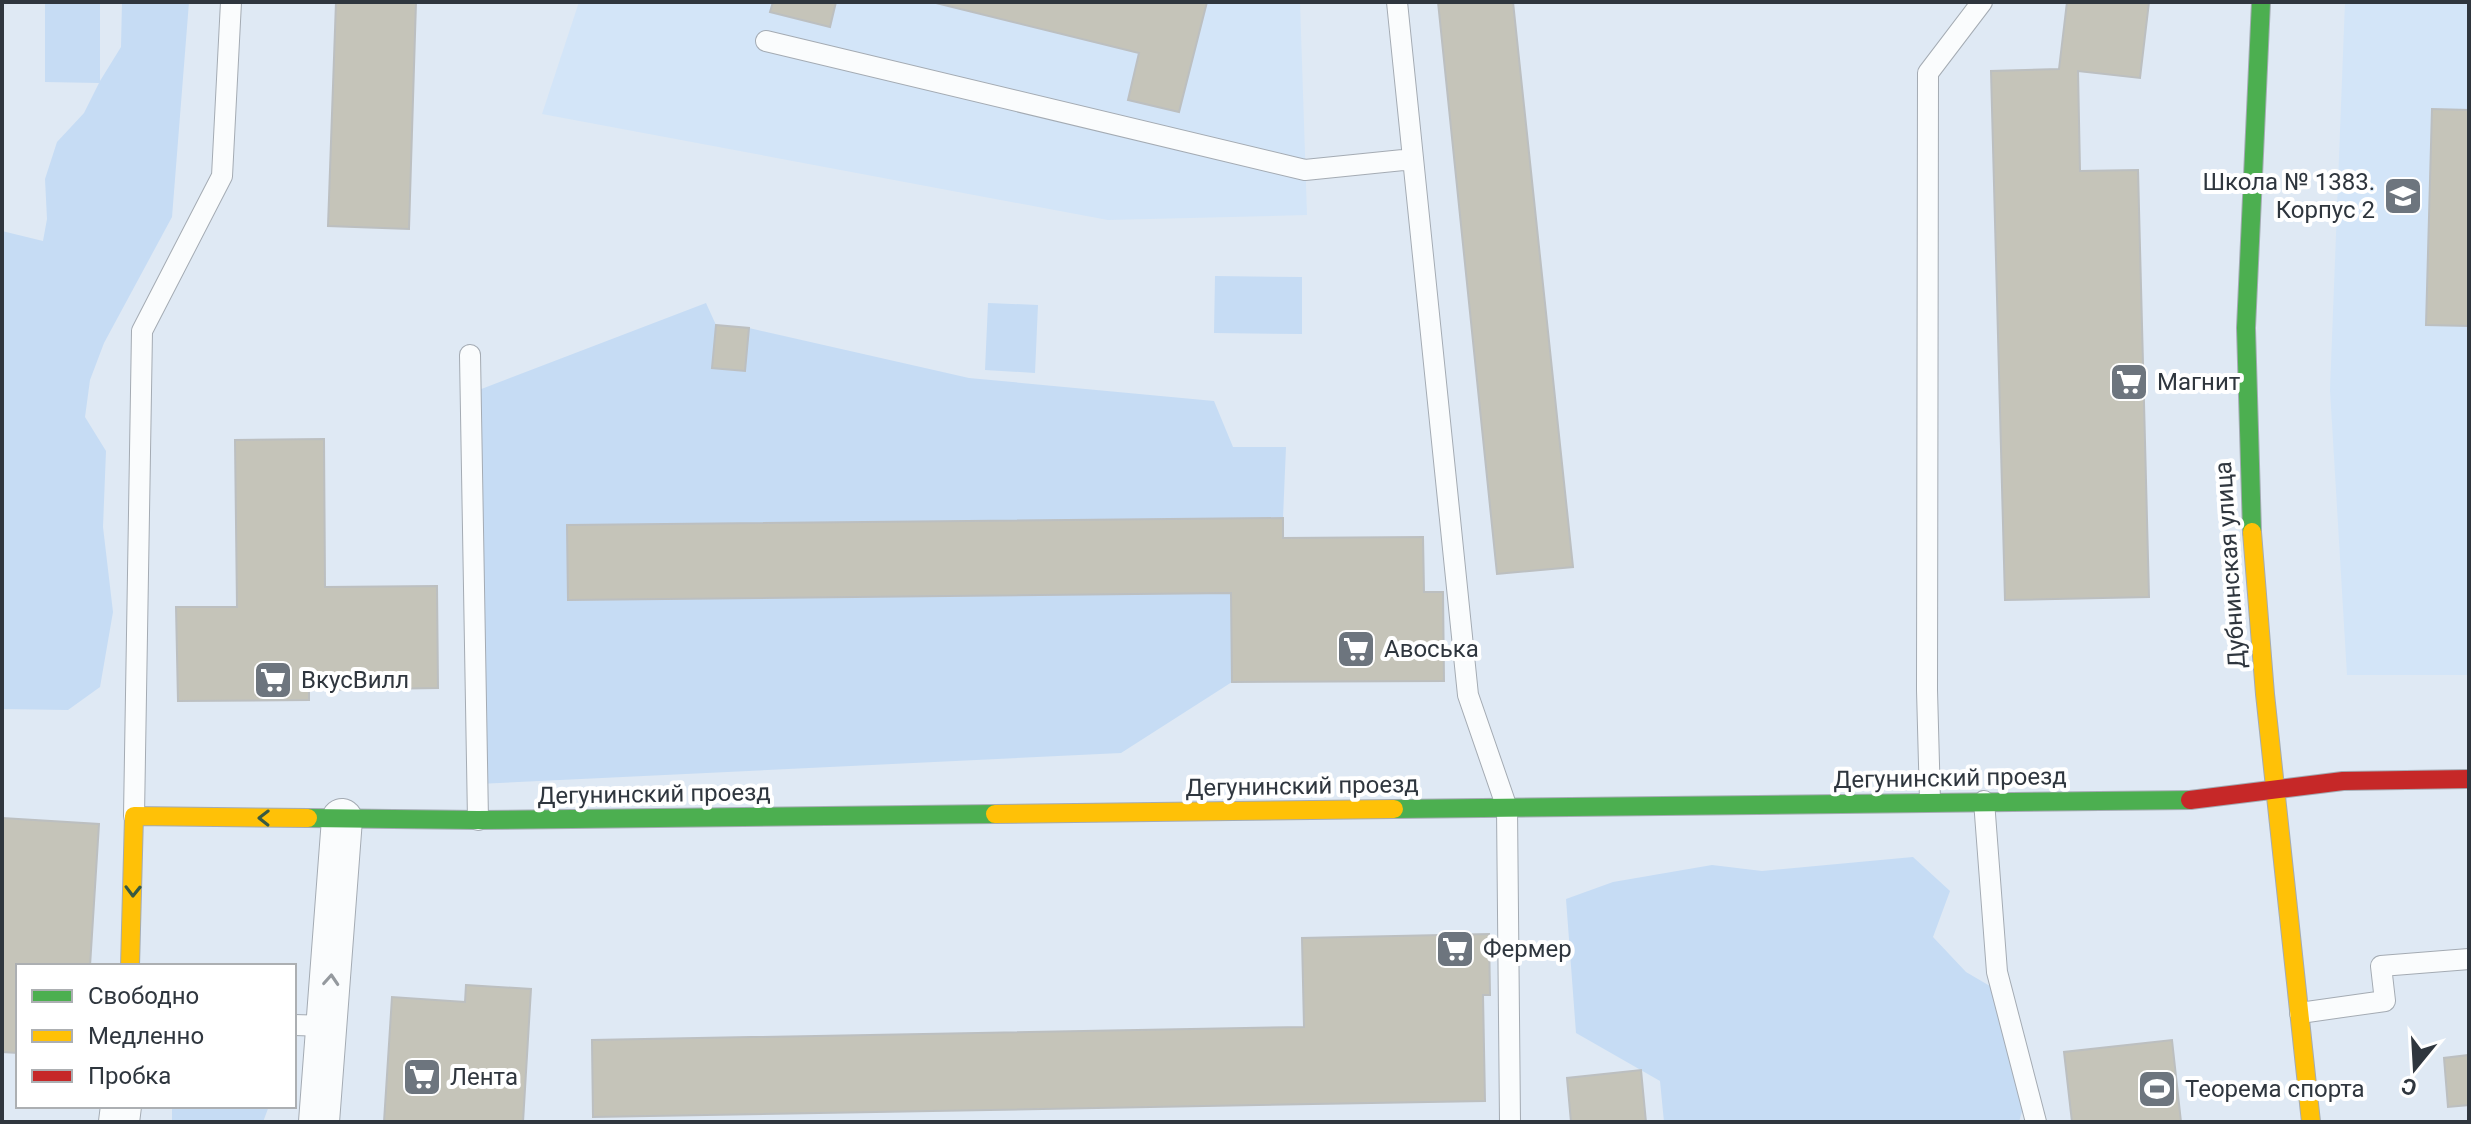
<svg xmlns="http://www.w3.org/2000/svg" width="2471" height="1124" viewBox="0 0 2471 1124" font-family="Roboto,sans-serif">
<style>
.built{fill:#d3e5f8}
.green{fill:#c6dcf4}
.building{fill:#c5c4b9;stroke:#bcbfc0;stroke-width:2}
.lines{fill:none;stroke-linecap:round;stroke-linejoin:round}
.lane-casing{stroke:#a4abb3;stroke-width:22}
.street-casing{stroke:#a4abb3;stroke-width:42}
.fast-casing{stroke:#a4abb3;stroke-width:20}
.slow-casing{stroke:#a4abb3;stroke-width:20}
.jam-casing{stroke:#a4abb3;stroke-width:20}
.lane{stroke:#fafcfd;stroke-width:20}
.street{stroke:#fafcfd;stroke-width:40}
.fast{stroke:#4caf50;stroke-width:18}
.slow{stroke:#ffc107;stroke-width:18}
.jam{stroke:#c62828;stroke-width:18}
.oneway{stroke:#385a43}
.oneway2{stroke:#94999e}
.labels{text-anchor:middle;stroke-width:8;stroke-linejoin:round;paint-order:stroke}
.poi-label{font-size:24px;fill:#2f363e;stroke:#fff;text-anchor:start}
.street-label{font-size:24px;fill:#2f363e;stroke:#fff}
</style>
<rect width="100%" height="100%" fill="#dfe9f4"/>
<!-- built -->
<path class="built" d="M579 2H1300L1307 215 1108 220 542 114Z
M2345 2H2469V675H2347L2330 390Z"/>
<!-- green -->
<path class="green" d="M45 2H100V81L121 47 122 2H189L172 217 104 343 90 380 85 417 106 451 103 527 113 612 100 687 68 710 2 709V231L43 241 47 219 45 179 57 142 84 113 99 83 45 82Z
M1215 276 1302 277V334L1214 333Z
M706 303 716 325 713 368 745 371 749 328 969 378 1214 401 1233 447H1286L1283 518 567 525 568 600 1231 593 1232 682 1121 753 478 784 471 393Z
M988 303 1038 305 1035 373 985 370Z
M1913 857 1950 891 1933 937 1966 972 2007 996 2028 1090 2019 1122H1664L1660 1081 1576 1033 1566 899 1613 882 1712 865 1762 871Z
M172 1106H269L263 1122H172Z"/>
<!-- building -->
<path class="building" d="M336 2H416L409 229 328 226Z
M773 2H836L830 27 770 12Z
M932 2H1207L1179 112 1128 100 1139 53Z
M1438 2H1513L1573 567 1497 574Z
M2067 2H2149L2140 78 2078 71 2080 171 2138 170 2149 597 2005 600 1991 71 2059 69Z
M2432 109 2469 110V326L2426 325Z
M716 325 749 328 745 371 712 368Z
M324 439 325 587 437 586 438 688 309 690V700L178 701 176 607H237L235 440Z
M1283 518V538L1423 537 1424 592H1443L1444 681 1232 682 1231 593 568 600 567 525Z
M2 818 99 824 90 966H18V1053L2 1052Z
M1489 934 1490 995H1483L1485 1101 593 1117 592 1040 1304 1027 1302 938Z
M466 985 531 989 523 1122H384L392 997 465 1002Z
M2172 1040 2181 1122H2072L2064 1052Z
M2469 1055V1105L2448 1107 2444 1058Z
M1641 1070 1646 1122H1571L1567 1078Z"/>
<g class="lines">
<!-- lane casing -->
<g class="lane-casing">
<path id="lane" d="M1397 2 1468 695 1507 808 1510 1122
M766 41 1305 170 1413 159
M470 355 478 820
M1930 801 1927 690 1928 73 1982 2
M1984 801 1997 972 2036 1122
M134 816 142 331 222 176 231 2
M2300 1013 2385 1001 2381 966 2469 959
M294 1025 328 1026"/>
</g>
<!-- street casing -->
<g class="street-casing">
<path id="street" d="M119 1122 121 1106
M319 1122 342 819"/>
</g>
<!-- fast casing -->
<g class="fast-casing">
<path id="fast" d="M2252 532 2246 328 2261 2
M1394 809 2190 800
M308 818 478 820 995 814"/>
</g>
<!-- slow casing -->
<g class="slow-casing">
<path id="slow" d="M2252 532 2265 694 2311 1122
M995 814 1394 809
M130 966 134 816 308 818"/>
</g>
<!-- jam casing -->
<g class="jam-casing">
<path id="jam" d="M2190 800 2343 781 2469 779"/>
</g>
<!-- lane -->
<use href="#lane" class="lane"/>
<!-- street -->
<use href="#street" class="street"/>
<!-- fast -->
<use href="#fast" class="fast"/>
<!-- slow -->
<use href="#slow" class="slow"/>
<!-- jam -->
<use href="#jam" class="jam"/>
</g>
<!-- one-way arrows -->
<defs><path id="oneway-chevron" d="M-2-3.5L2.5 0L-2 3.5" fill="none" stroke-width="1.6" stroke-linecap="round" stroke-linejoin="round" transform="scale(2)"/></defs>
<g class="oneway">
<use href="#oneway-chevron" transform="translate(264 818) rotate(-179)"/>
<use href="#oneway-chevron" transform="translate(133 891) rotate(91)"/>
</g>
<use class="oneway2" href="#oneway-chevron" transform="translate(331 980) rotate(-86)"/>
<!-- icons -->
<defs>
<g id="school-square" transform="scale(2)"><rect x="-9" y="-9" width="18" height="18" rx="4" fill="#6d757e" stroke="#fff"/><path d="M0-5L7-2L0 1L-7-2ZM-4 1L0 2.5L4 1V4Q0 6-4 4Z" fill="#fff"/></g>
<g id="supermarket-square" transform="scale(2)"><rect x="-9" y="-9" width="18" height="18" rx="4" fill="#6d757e" stroke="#fff"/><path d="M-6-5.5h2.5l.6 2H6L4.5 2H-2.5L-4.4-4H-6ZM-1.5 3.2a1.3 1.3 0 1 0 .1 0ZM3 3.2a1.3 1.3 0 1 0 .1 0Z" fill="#fff"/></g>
<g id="stadium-square" transform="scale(2)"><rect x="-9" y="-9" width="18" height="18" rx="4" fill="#6d757e" stroke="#fff"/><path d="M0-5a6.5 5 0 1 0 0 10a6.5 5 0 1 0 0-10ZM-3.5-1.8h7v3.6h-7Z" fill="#fff"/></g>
</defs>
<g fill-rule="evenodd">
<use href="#school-square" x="2403" y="196"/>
<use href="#supermarket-square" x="2129" y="382"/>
<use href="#supermarket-square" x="1356" y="649"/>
<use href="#supermarket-square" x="273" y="680"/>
<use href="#supermarket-square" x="1455" y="949"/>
<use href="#supermarket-square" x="422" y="1077"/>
<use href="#stadium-square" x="2157" y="1089"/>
</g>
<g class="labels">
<!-- poi labels -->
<g class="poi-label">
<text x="2375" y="190" text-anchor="end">Школа № 1383.<tspan x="2375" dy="28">Корпус 2</tspan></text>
<text x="2157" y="390">Магнит</text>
<text x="1384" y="657">Авоська</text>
<text x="301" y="688">ВкусВилл</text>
<text x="1483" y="957">Фермер</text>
<text x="450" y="1085">Лента</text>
<text x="2185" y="1097">Теорема спорта</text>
</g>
<!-- street labels -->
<g class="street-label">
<text transform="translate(2230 565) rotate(-94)" y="8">Дубнинская улица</text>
<text transform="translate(1950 778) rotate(-1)" y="8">Дегунинский проезд</text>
<text transform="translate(1302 786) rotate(-1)" y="8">Дегунинский проезд</text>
<text transform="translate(654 794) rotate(-1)" y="8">Дегунинский проезд</text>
</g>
</g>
<!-- border -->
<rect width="2471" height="1124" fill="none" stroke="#2f363e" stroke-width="8"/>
<!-- legend -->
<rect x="16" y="964" width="280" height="144" fill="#ffffff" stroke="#acafb2" stroke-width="2"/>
<rect x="32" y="990" width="40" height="12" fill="#4caf50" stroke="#acafb2" stroke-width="2"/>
<text x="88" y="1004" font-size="24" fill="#2f363e">Свободно</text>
<rect x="32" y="1030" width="40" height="12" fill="#ffc107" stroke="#acafb2" stroke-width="2"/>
<text x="88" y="1044" font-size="24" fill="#2f363e">Медленно</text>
<rect x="32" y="1070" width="40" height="12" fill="#c62828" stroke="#acafb2" stroke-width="2"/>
<text x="88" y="1084" font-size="24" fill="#2f363e">Пробка</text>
<!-- north arrow -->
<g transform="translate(2415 1068) rotate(198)" stroke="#ffffff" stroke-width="6" paint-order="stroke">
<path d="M0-6L14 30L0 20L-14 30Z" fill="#2f363e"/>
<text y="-12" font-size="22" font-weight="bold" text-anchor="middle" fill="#2f363e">С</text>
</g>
</svg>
